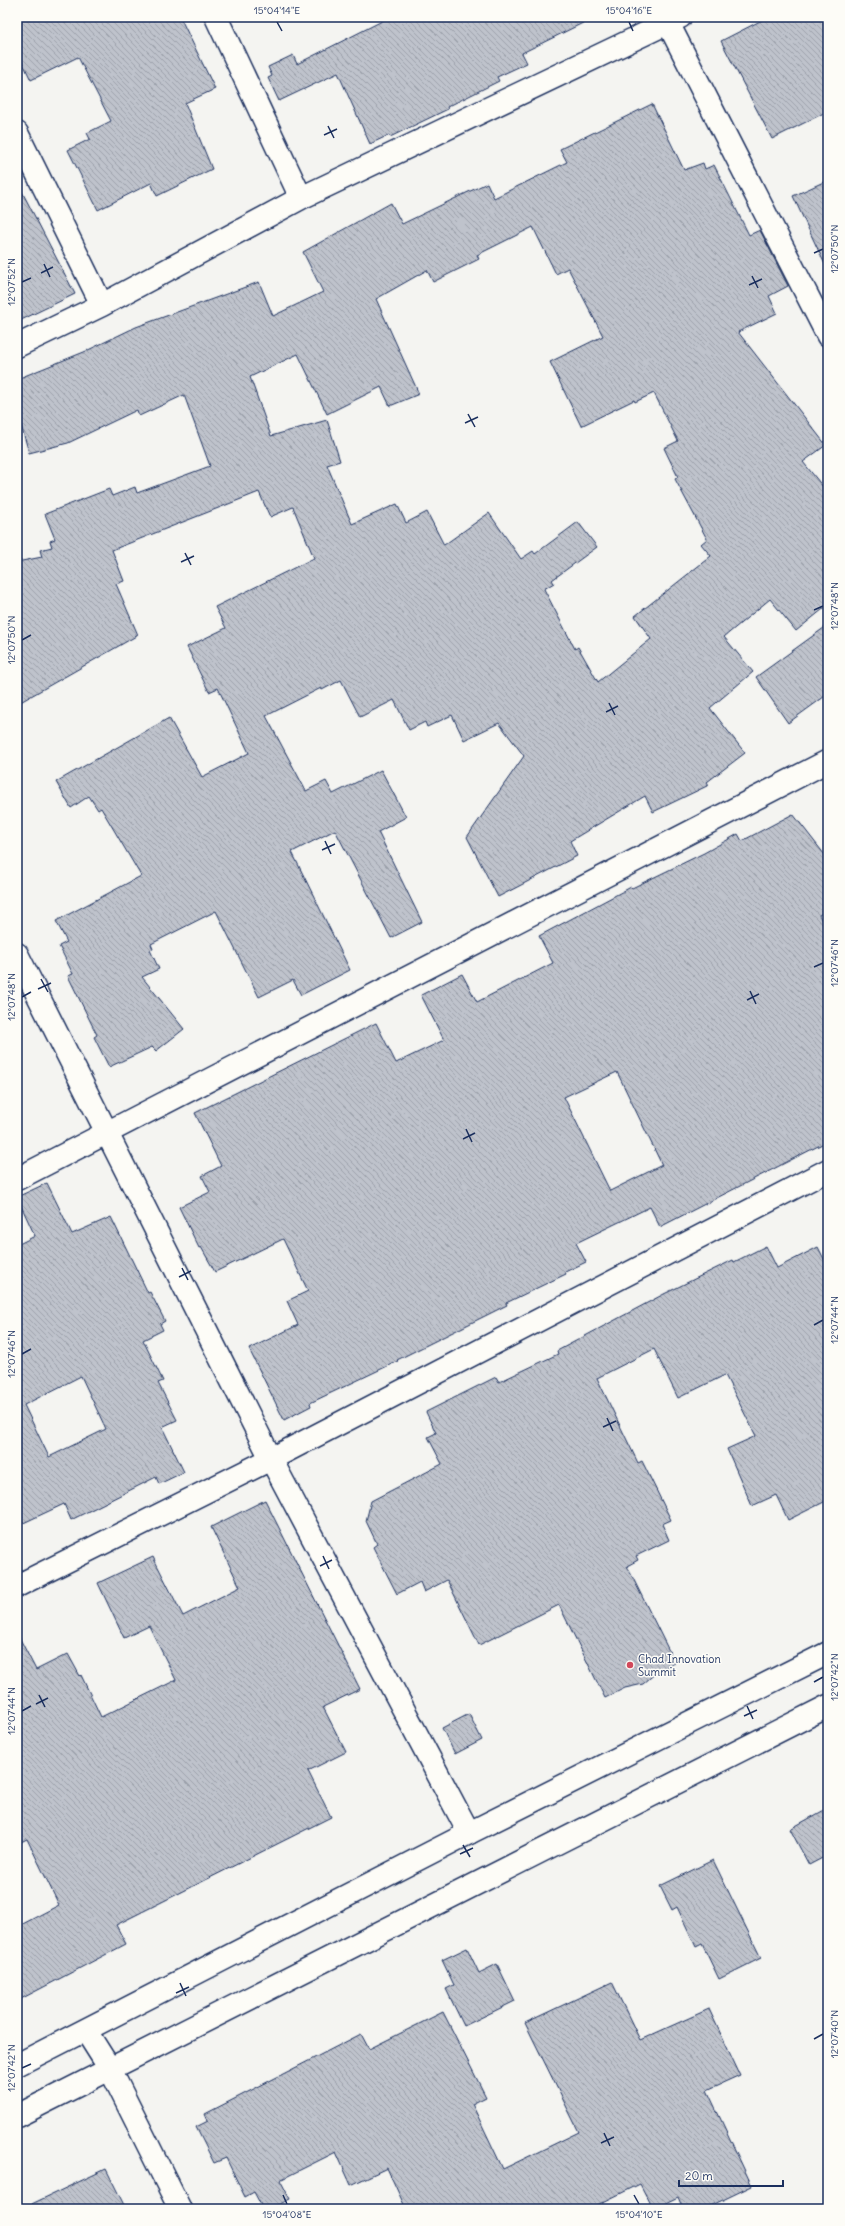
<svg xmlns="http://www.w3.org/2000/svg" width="845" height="2226" viewBox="0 0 845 2226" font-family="Delius,sans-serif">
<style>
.building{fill:url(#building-back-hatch);stroke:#1b2f5e;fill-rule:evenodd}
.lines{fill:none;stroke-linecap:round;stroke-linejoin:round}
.minor-casing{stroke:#1b2f5e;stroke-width:25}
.major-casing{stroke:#1b2f5e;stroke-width:25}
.minor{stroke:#fdfcf7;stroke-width:22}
.major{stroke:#fdfcf7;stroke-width:22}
.ticks{fill:none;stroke:#1b2f5e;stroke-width:1.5}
.poi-dot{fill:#d1495b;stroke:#fdfcf7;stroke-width:1.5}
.labels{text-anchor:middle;stroke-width:3;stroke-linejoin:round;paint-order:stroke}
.poi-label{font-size:11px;fill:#1b2f5e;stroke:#fdfcf7;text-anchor:start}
.neatline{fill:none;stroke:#1b2f5e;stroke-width:1.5}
.ticks-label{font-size:10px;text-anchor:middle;fill:#1b2f5e}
</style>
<defs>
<pattern id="building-back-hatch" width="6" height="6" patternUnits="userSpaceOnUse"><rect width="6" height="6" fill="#bfc3cc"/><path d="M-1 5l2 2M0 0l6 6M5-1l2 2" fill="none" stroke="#9a9fa9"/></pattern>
</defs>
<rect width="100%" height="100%" fill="#f4f4f1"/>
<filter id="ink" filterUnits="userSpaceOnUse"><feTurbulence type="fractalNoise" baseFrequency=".025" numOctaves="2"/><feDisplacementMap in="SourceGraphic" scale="8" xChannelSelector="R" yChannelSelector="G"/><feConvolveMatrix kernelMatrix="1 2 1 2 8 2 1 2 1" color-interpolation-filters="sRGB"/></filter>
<g filter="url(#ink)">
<!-- building -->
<path class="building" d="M17 17H180L215 89 185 103 212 169 157 196 151 183 98 210 68 150 90 139 87 133 111 121 78 57 31 80 17 51Z
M390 17H595L522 53 527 63 497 77 499 81 447 107 448 109 390 137 389 135 370 144 338 73 279 101 268 78 272 76 268 67 293 55 297 64Z
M768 17H828V111L772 139 721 41Z
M652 104 684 170 703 163 705 169 714 165 749 235 760 230 788 286 769 296 777 313 738 332 826 445 803 462 828 493V605L796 631 770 599 724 637 753 672 710 708 745 753 707 782 709 785 653 812 645 796 570 841 577 856 498 897 467 837 524 756 499 723 464 740 452 715 427 727 425 722 409 730 394 700 360 717 341 680 322 690 321 688 266 716 306 791 326 781 333 794 381 770 406 817 378 832 422 922 391 938 335 830 292 852 350 970 301 995 293 980 259 997 216 911 151 944 153 949 150 950 159 969 142 977 184 1029 156 1051 152 1047 109 1067 94 1037 97 1035 68 976 73 974 59 946 67 942 56 921 141 876 101 808 98 810 89 796 71 808 56 782 169 718 202 777 249 753 218 688 209 692 187 647 226 628 215 607 314 558 293 507 270 517 259 492 112 550 124 581 116 584 138 635 17 704V562L42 557 40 550 52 547 50 541 55 539 45 514 109 489 112 496 135 487 137 493 210 466 184 395 139 416 137 410 68 443 29 453 17 411V379L84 352 136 327 259 282 273 316 323 292 303 252 391 203 402 224 487 183 494 198 567 162 560 149ZM533 227 556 274 568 268 603 336 550 362 581 426 634 400 635 402 654 393 678 441 664 448 678 477 675 479 707 539 701 544 711 556 635 616 651 639 598 682 578 647 575 649 544 589 554 583 552 580 597 547 578 522 535 554 533 551 521 559 489 513 444 545 427 512 406 523 397 504 352 524 327 465 340 461 327 420 271 436 250 377 298 354 327 414 381 387 390 406 419 394 376 299 427 270 433 282 479 259 477 255Z
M828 180V271L793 196Z
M17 182 75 294 17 322Z
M828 625V694L788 723 756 677Z
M793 814 828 859V910L819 915 828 933V1141L660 1227 650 1207 576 1243 586 1262 565 1272 566 1274 506 1303 507 1305 397 1360 398 1361 310 1403 311 1406 284 1420 249 1349 298 1325 287 1301 308 1291 283 1239 215 1272 201 1247 199 1248 179 1207 210 1192 202 1176 221 1166 195 1113 376 1023 396 1063 444 1040 421 995 462 974 477 1002 553 963 539 936 631 887 632 888 704 853 738 834 742 841ZM617 1072 662 1165 610 1191 564 1097Z
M47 1183 72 1234 111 1217 148 1293 150 1292 165 1321 160 1324 163 1330 143 1340 163 1381 158 1383 177 1420 162 1427 184 1472 159 1484 156 1477 71 1520 64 1504 17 1526V1245L35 1236 17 1197ZM81 1376 106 1429 49 1457 24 1405Z
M766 1246 777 1268 818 1247 828 1267V1500L788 1520 776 1495 752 1506 727 1449 756 1436 725 1375 678 1398 654 1349 597 1378 638 1463 642 1461 671 1520 662 1524 669 1540 636 1556 638 1560 627 1566 675 1663 657 1672 643 1684 625 1688 605 1698 559 1605 479 1645 447 1580 424 1592 420 1582 397 1594 373 1547 377 1544 366 1521 371 1501 442 1464 428 1437 436 1433 426 1412 496 1377 499 1382 558 1354 557 1351 664 1294 733 1260 734 1262Z
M265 1500 360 1689 323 1707 346 1752 308 1771 331 1817 116 1925 126 1944 17 2001V1927L59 1905 27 1839 17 1844V1633L36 1670 68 1654 80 1676 81 1675 101 1717 176 1680 149 1626 124 1638 98 1583 153 1557 183 1616 240 1587 211 1527Z
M469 1714 482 1740 455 1754 442 1728Z
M828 1808V1855L809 1865 790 1829Z
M713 1860 761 1958 719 1979 702 1944 696 1947 677 1907 672 1910 660 1886Z
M467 1948 479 1973 497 1964 515 2001 464 2026 446 1989 454 1985 442 1960Z
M612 1982 640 2040 709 2009 740 2075 707 2090 752 2186 704 2209H683L678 2197 653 2209 640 2184 589 2209H406L387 2168 351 2185 336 2152 280 2180 290 2199 270 2209H263L254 2192 245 2197 226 2158 214 2163 196 2127 208 2121 205 2114 361 2034 369 2049 443 2012 486 2097 472 2104 503 2169 579 2132 525 2023Z
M106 2169 126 2209H21Z"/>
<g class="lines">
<!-- minor casing -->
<g class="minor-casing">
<path id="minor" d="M216 17 301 198
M668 23 828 336
M17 133 102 305
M17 346 102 305 301 198 680 17
M17 954 271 1459 469 1833
M17 1179 828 761
M17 1586 271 1459 828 1170
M86 2031 110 2069 180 2209"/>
</g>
<!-- major casing -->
<g class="major-casing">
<path id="major" d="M17 2065 469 1833 828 1653
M17 2116 828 1706"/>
</g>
<!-- minor -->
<use href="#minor" class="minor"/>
<!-- major -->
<use href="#major" class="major"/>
</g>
</g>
<!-- ticks -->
<path class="ticks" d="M277 22 282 31M629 22 633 31M328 126 334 138M324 135 337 129M814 253 823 249M44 264 50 277M41 273 53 267M752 276 758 288M22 282 31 278M749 285 762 279M468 414 475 427M465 423 478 417M185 553 191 565M181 562 194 556M814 610 823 606M22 640 31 635M609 703 615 715M606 712 618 706M325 841 331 854M322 850 335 844M814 967 823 963M41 979 48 992M38 989 51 983M750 991 756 1004M22 997 31 992M747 1000 759 994M466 1129 472 1142M463 1139 475 1133M182 1268 188 1280M179 1277 191 1271M814 1325 823 1320M22 1354 31 1349M607 1418 613 1431M603 1427 616 1421M323 1556 329 1569M320 1566 332 1560M814 1682 823 1677M39 1695 45 1707M36 1704 48 1698M747 1706 753 1719M22 1711 31 1706M744 1716 757 1710M463 1845 470 1857M460 1854 473 1848M180 1983 186 1996M176 1993 189 1987M814 2039 823 2034M22 2068 31 2064M604 2133 610 2146M601 2143 614 2137M283 2195 287 2204M634 2195 639 2204"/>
<!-- markers -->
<circle class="poi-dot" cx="630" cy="1665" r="4"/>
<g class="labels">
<!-- poi labels -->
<g class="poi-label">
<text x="638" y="1663">Chad Innovation<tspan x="638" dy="13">Summit</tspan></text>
</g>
</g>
<!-- margin -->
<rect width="845" height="2226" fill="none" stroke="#fdfcf7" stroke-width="44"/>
<!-- scale -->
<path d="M679 2180v6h104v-6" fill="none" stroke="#1b2f5e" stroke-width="2"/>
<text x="685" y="2180" font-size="12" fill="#1b2f5e" stroke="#fdfcf7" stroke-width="3" paint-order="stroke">20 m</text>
<rect x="22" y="22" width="801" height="2182" class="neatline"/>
<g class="ticks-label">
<text x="277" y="14">15°04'14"E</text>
<text x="629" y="14">15°04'16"E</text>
<text transform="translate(834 249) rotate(-90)" y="4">12°07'50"N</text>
<text transform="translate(11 282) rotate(-90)" y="4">12°07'52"N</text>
<text transform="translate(834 606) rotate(-90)" y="4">12°07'48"N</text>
<text transform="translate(11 640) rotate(-90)" y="4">12°07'50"N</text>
<text transform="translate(834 963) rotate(-90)" y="4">12°07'46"N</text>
<text transform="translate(11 997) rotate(-90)" y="4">12°07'48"N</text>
<text transform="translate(834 1320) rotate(-90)" y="4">12°07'44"N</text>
<text transform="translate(11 1354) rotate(-90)" y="4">12°07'46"N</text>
<text transform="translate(834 1677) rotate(-90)" y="4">12°07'42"N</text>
<text transform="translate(11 1711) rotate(-90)" y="4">12°07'44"N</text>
<text transform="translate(834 2034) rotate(-90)" y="4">12°07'40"N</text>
<text transform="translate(11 2068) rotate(-90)" y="4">12°07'42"N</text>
<text x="287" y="2218">15°04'08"E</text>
<text x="639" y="2218">15°04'10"E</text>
</g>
</svg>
